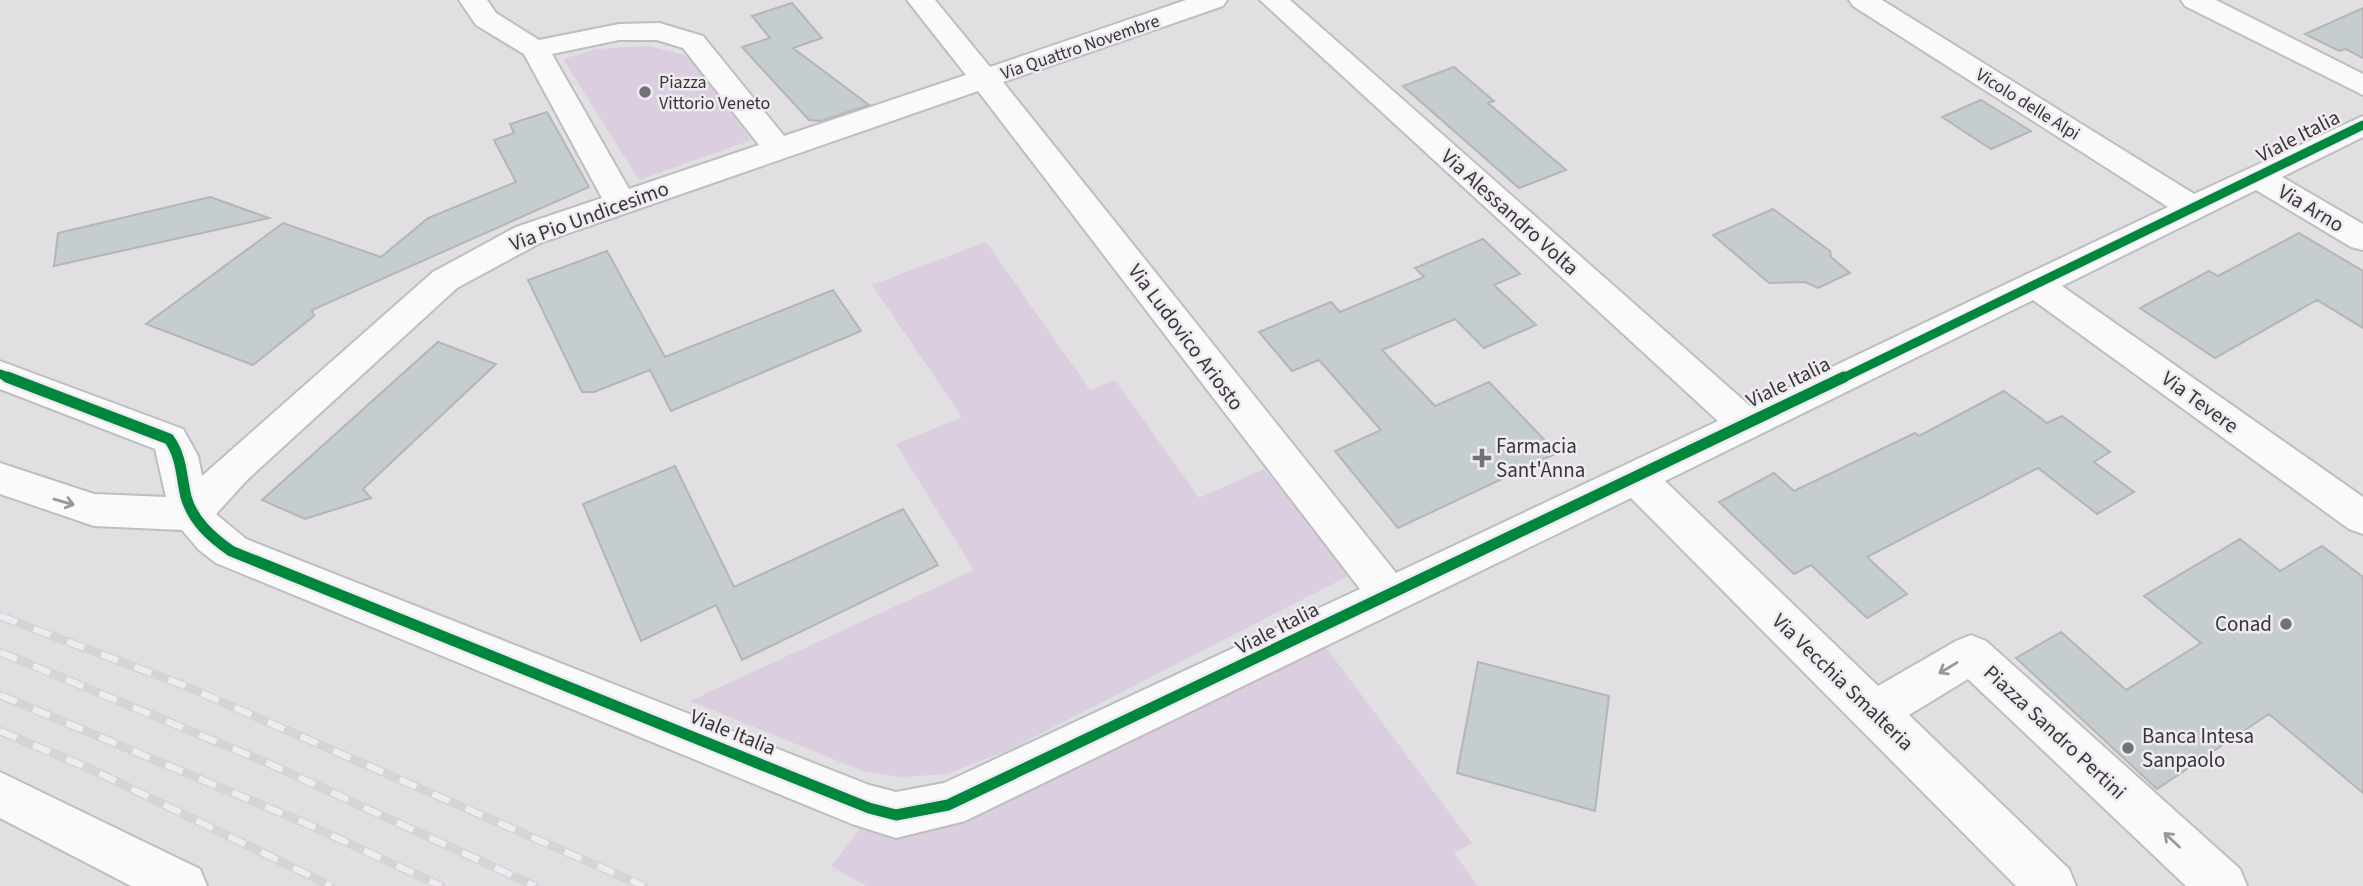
<svg xmlns="http://www.w3.org/2000/svg" width="2363" height="886" viewBox="0 0 2363 886" font-family="'Source Sans 3',sans-serif">
<style>
.green{fill:#dacee0}
.building{fill:#c5cdce;stroke:#b4b5b6;stroke-width:2}
.lines{fill:none;stroke-linecap:round;stroke-linejoin:round}
.minor-casing{stroke:#bebdbf;stroke-width:4}
.minor{fill:#fafafb;fill-rule:evenodd}
.rail-casing{stroke:#d5d5d5;stroke-width:9}
.rail{stroke:#efebf0;stroke-width:6;stroke-dasharray:18;stroke-linecap:butt}
.cycleway-far1-casing{stroke:#efebf0;stroke-width:12}
.cycleway-casing{stroke:#efebf0;stroke-width:16}
.cycleway-far1{stroke:#00873e;stroke-width:9}
.cycleway{stroke:#00873e;stroke-width:11}
.oneway{stroke:#98989a}
.poi-dot{fill:#727174;stroke:#efebf0;stroke-width:2.5}
.labels{text-anchor:middle;stroke-width:5;stroke-linejoin:round;paint-order:stroke}
.far-street-label{font-size:18px;fill:#373638;stroke:#efebf0}
.far-poi-label{font-size:18px;fill:#373638;stroke:#efebf0;text-anchor:start}
.street-label{font-size:21px;fill:#373638;stroke:#efebf0}
.poi-label{font-size:21px;fill:#373638;stroke:#efebf0;text-anchor:start}
</style>
<rect width="100%" height="100%" fill="#e1dfe2"/>
<!-- green -->
<path class="green" d="M649 46 689 56 751 140 639 180 563 59 596 49Z
M986 242 1090 390 1115 380 1199 498 1264 469 1352 574 1009 750 947 774 900 777 863 771 690 701 974 570 896 444 962 417 872 285Z
M1324 645 1472 843 1454 853 1478 886H866L831 866 865 823Z"/>
<!-- building -->
<path class="building" d="M792 3 822 38 793 48 869 105 821 121 809 120 742 47 770 38 752 16Z
M2363 8V58L2346 49 2339 51 2305 34Z
M1454 67 1494 101 1488 103 1566 170 1519 188 1403 86Z
M1981 100 2031 131 1991 149 1942 117Z
M547 112 589 187 312 310 314 316 253 365 146 324 283 223 381 257 428 218 516 182 494 140 514 133 510 124Z
M210 197 269 218 54 266 58 233Z
M1773 209 1830 251 1831 257 1850 273 1818 288 1805 282 1769 283 1713 235Z
M2299 233 2363 271V328L2317 300 2215 358 2140 308 2209 271 2218 276Z
M1483 239 1520 274 1494 285 1536 325 1484 348 1455 319 1382 350 1435 406 1489 382 1557 453 1398 528 1335 451 1381 430 1319 360 1292 371 1259 332 1331 302 1340 312 1424 277 1415 268Z
M607 251 665 357 833 290 861 331 671 411 650 370 594 392H582L528 280Z
M438 342 496 364 363 489 371 498 305 519 262 500Z
M2004 391 2047 423 2062 416 2110 452 2094 462 2134 492 2097 514 2038 468 1867 557 1907 594 1867 618 1811 565 1794 574 1719 502 1774 473 1794 491 1915 433 1919 436Z
M675 466 734 587 903 509 938 565 742 660 716 605 641 641 583 504Z
M2240 539 2280 571 2322 546 2363 577V793L2269 714 2157 789 2016 658 2061 632 2126 690 2201 643 2144 596Z
M1478 662 1609 696 1595 811 1457 773Z"/>
<g class="lines">
<!-- minor casing -->
<g class="minor-casing">
<path id="minor" d="M459 0H487L496 13 539 40 619 24 659 23 703 36 784 136 966 75 907 0H935L990 67 1186 0H1227L1223 6 1003 82 1396 573 1718 421 1260 0H1290L1750 406 2168 207 1853 6 1849 0H1882L2194 194 2363 116V137L2282 177 2363 224V250L2351 247 2256 190 2062 286 2363 497V534L2349 529 2033 300 1665 481 1878 686 1956 641 1971 635 1986 641 2240 869 2247 886H2186L1968 679 1909 715 2069 869 2076 886H2016L1631 498 965 821 896 838 852 824 216 563 199 550 182 530 94 526 0 494V463L94 494 166 497 155 449 0 389V361L183 429 198 456 202 476 433 272 516 227 602 198 524 54 476 25ZM619 40H657L683 48 759 145 629 189 552 54ZM978 91 1360 589 944 783 896 792 869 785 246 539 216 514 248 479 457 288 540 243Z
M2181 0H2216L2363 74V95L2185 6Z
M0 772 200 869 207 886H131L0 818Z"/>
</g>
<!-- minor -->
<use href="#minor" class="minor"/>
<!-- rail casing -->
<g class="rail-casing">
<path id="rail" d="M0 616 183 685 644 886
M0 652 270 764 535 886
M0 695 305 823 441 886
M0 731 93 770 331 886"/>
</g>
<!-- rail -->
<use href="#rail" class="rail"/>
<!-- cycleway-far1 casing -->
<g class="cycleway-far1-casing">
<path id="cycleway-far1" d="M0 374 12 379
M1841 379 2363 125"/>
</g>
<!-- cycleway casing -->
<g class="cycleway-casing">
<path id="cycleway" d="M7 377 169 439C182 457 181 476 186 497 193 521 211 537 231 551L869 808 896 815 948 805 1844 377"/>
</g>
<!-- cycleway-far1 -->
<use href="#cycleway-far1" class="cycleway-far1"/>
<!-- cycleway -->
<use href="#cycleway" class="cycleway"/>
</g>
<!-- one-way arrows -->
<defs><path id="oneway-shaft" d="M-6 0H5M1.5-3L5.5 0L1.5 3" fill="none" stroke-width="1.6" stroke-linecap="round" stroke-linejoin="round" transform="scale(1.75)"/></defs>
<g class="oneway">
<use href="#oneway-shaft" transform="translate(64 502) rotate(16)"/>
<use href="#oneway-shaft" transform="translate(1948 668) rotate(149)"/>
<use href="#oneway-shaft" transform="translate(2172 840) rotate(-137)"/>
</g>
<!-- markers -->
<g class="poi-dot">
<circle cx="645" cy="92" r="7"/>
<path d="M1478.5 447.5h7v7h7v7h-7v7h-7v-7h-7v-7h7z"/>
<circle cx="2286" cy="624" r="7"/>
<circle cx="2128" cy="748" r="7"/>
</g>
<g class="labels">
<!-- far-street labels -->
<g class="far-street-label">
<text transform="translate(1080 47) rotate(-19)" y="6">Via Quattro Novembre</text>
<text transform="translate(2028 104) rotate(32)" y="6">Vicolo delle Alpi</text>
</g>
<!-- far-poi labels -->
<g class="far-poi-label">
<text x="659" y="88">Piazza<tspan x="659" dy="21">Vittorio Veneto</tspan></text>
</g>
<!-- street labels -->
<g class="street-label">
<text transform="translate(2298 136) rotate(-27)" y="7">Viale Italia</text>
<text transform="translate(2311 208) rotate(31)" y="7">Via Arno</text>
<text transform="translate(1510 212) rotate(42)" y="7">Via Alessandro Volta</text>
<text transform="translate(589 216) rotate(-20)" y="7">Via Pio Undicesimo</text>
<text transform="translate(1186 337) rotate(53)" y="7">Via Ludovico Ariosto</text>
<text transform="translate(1788 382) rotate(-26)" y="7">Viale Italia</text>
<text transform="translate(2200 402) rotate(36)" y="7">Via Tevere</text>
<text transform="translate(1277 628) rotate(-27)" y="7">Viale Italia</text>
<text transform="translate(1843 682) rotate(44)" y="7">Via Vecchia Smalteria</text>
<text transform="translate(733 732) rotate(22)" y="7">Viale Italia</text>
<text transform="translate(2055 732) rotate(43)" y="7">Piazza Sandro Pertini</text>
</g>
<!-- poi labels -->
<g class="poi-label">
<text x="1496" y="453">Farmacia<tspan x="1496" dy="24">Sant'Anna</tspan></text>
<text x="2272" y="631" text-anchor="end">Conad</text>
<text x="2142" y="743">Banca Intesa<tspan x="2142" dy="24">Sanpaolo</tspan></text>
</g>
</g>
</svg>
